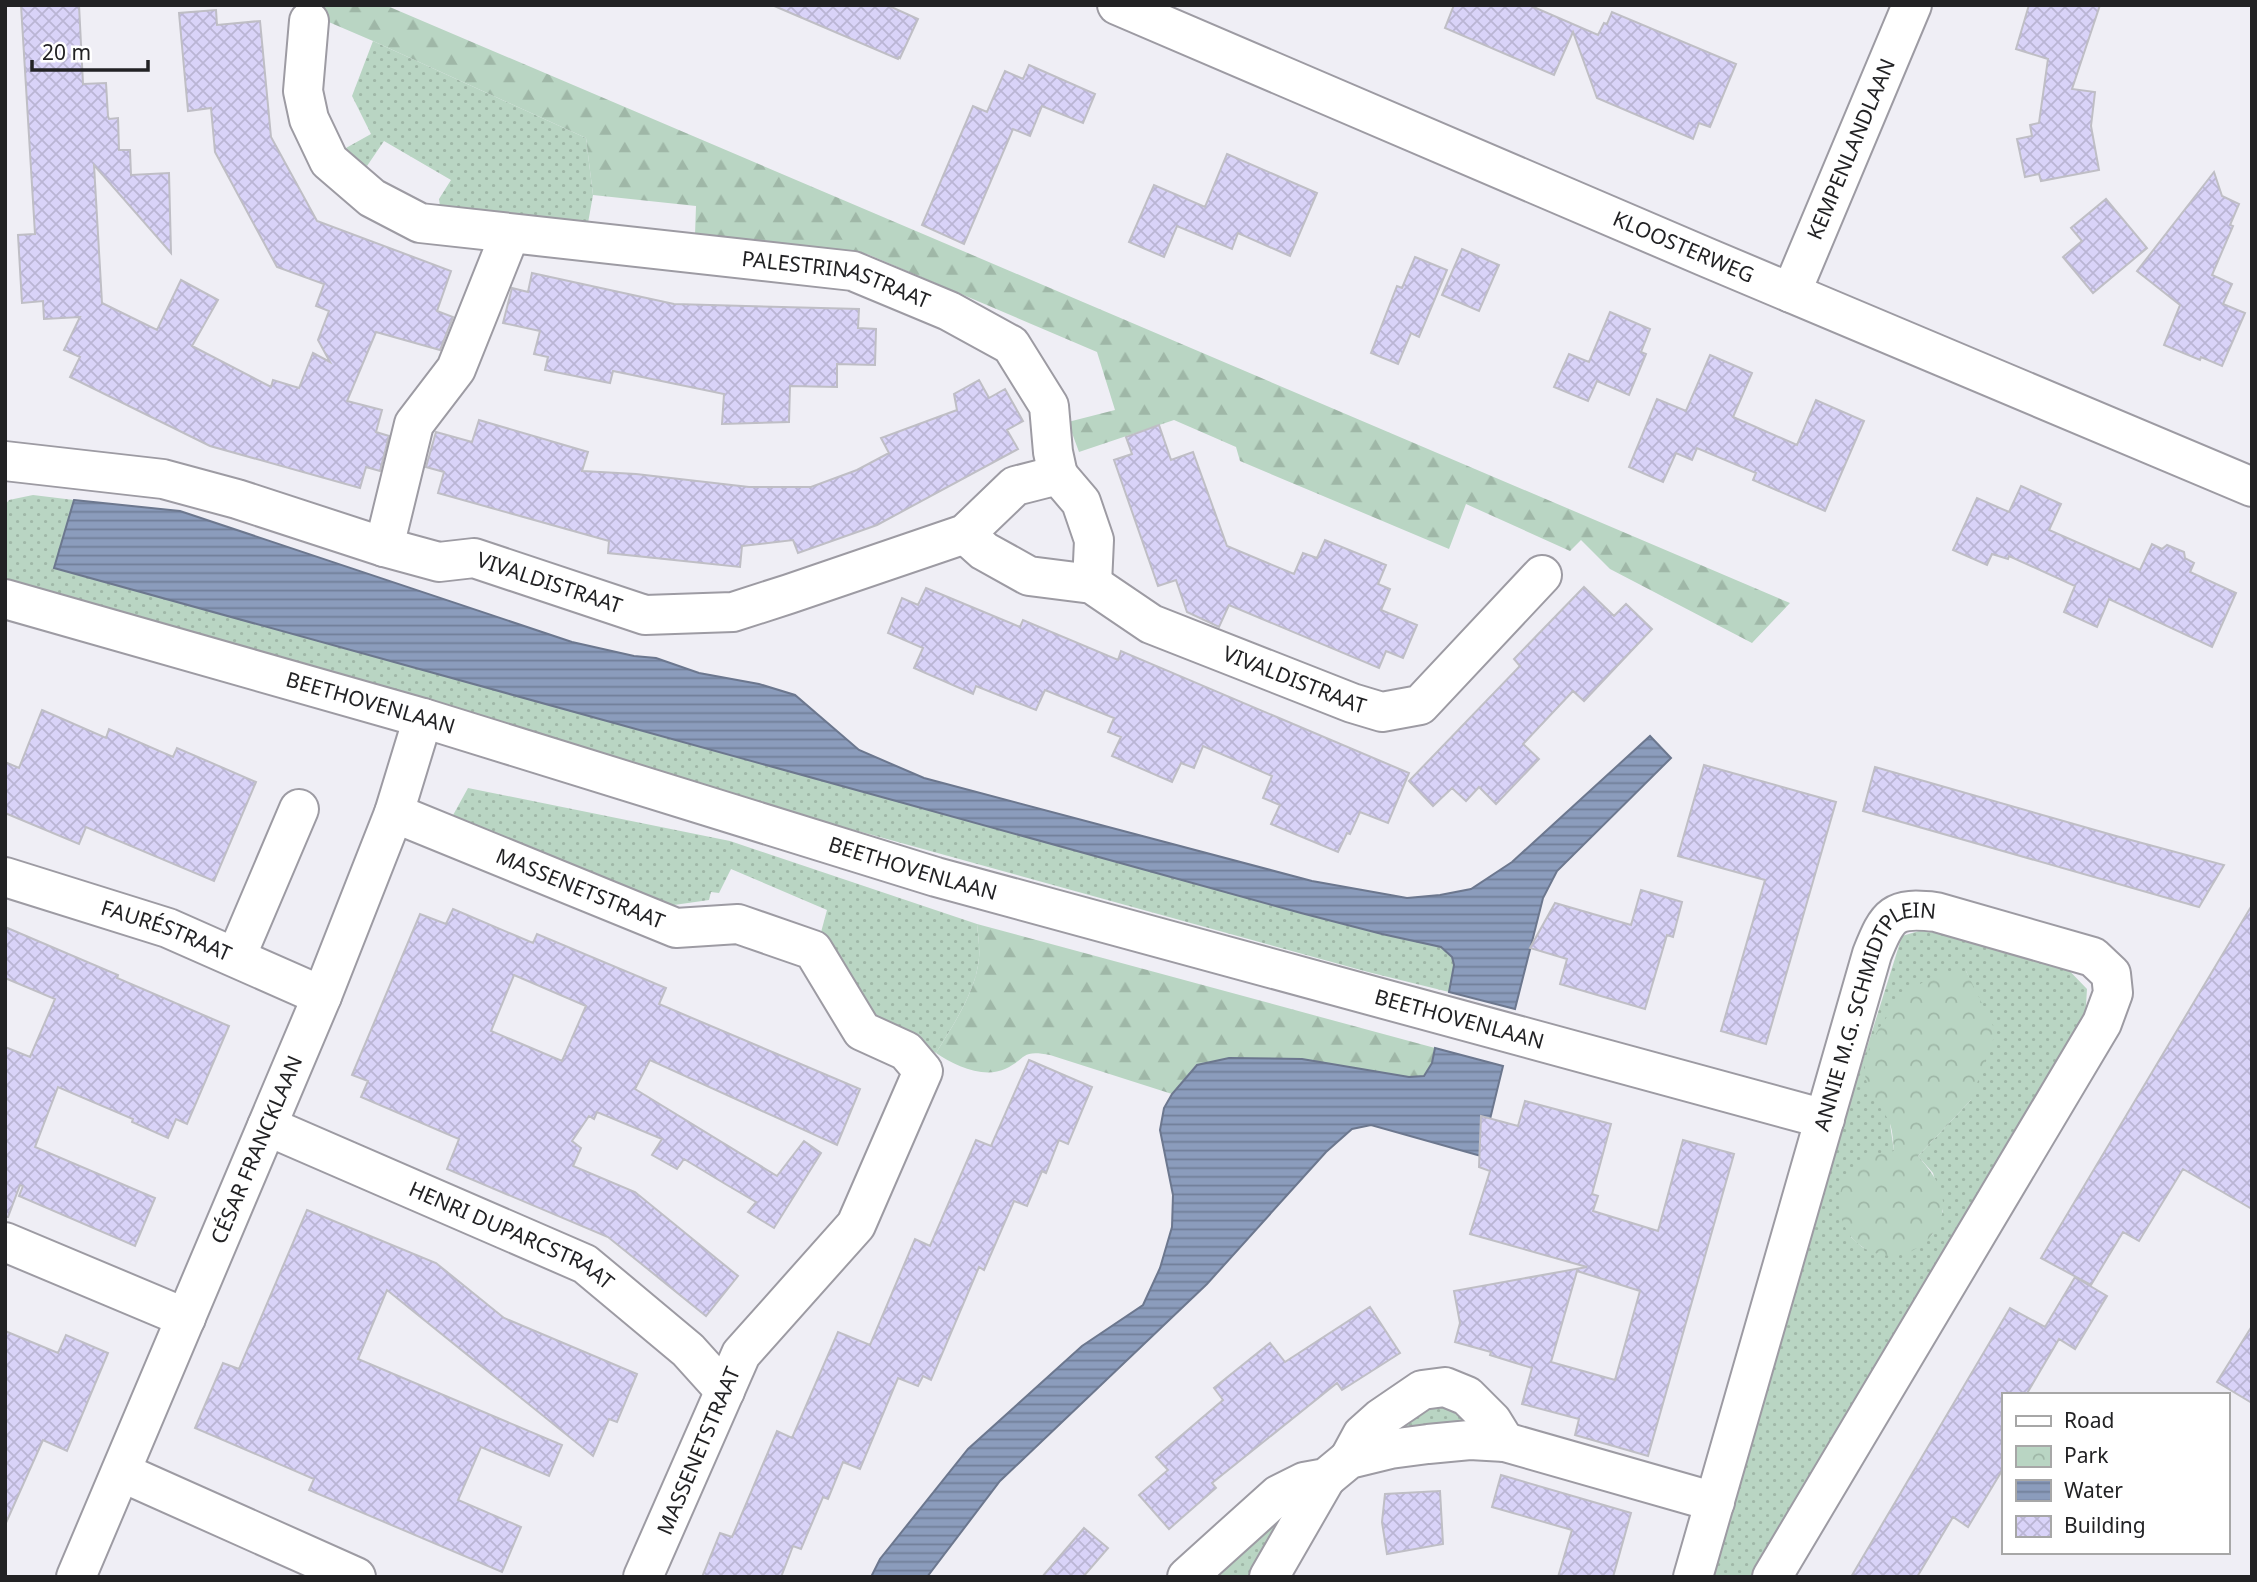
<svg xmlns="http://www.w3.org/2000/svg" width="2257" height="1582" viewBox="0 0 2257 1582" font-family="'Noto Sans',sans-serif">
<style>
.grass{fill:url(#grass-dots);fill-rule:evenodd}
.forest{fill:url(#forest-firs)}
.park{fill:url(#park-crowns)}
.water{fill:url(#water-rules);stroke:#6c778e;stroke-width:2}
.building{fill:url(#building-cross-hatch);stroke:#bfbec5;stroke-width:2;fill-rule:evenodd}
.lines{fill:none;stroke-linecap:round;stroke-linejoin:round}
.minor-casing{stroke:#9d9ba3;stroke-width:42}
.minor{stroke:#fff;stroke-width:38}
.labels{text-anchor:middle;stroke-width:7;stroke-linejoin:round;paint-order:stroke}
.street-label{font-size:21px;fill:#222224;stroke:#fff}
</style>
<defs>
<pattern id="grass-dots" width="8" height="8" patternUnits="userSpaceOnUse" patternTransform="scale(1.75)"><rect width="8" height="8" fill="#b9d5c3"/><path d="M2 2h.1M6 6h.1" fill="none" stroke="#9fb7a7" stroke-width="1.8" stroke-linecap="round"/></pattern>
<pattern id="forest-firs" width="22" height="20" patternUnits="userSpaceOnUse" patternTransform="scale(1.75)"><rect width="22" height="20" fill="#b9d5c3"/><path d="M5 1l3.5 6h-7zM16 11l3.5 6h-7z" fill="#9fb7a7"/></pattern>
<pattern id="park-crowns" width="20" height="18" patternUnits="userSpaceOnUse" patternTransform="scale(1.75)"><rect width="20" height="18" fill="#b9d5c3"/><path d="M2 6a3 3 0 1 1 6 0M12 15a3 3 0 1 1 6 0" fill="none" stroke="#9fb7a7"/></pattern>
<pattern id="water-rules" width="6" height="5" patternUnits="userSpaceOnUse" patternTransform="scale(1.75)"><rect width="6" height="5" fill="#8b9cbc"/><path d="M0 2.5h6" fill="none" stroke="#717f99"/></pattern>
<pattern id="building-cross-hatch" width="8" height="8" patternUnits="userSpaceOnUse" patternTransform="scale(1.75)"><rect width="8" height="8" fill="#d9d3f8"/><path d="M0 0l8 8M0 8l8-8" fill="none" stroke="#bab5d4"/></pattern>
</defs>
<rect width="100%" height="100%" fill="#efeef5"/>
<!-- grass -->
<path class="grass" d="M373 41 586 138 593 195 588 223 462 207 461 216 441 214 439 199 451 180 384 141 367 166 337 153 371 134 352 96Z
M33 495 74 500 55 568 1301 913 1382 934 1441 947 1452 957 1454 965 1449 992 1368 972 5 595V505L9 500Z
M468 788 730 841 977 924C978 935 980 947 979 958 976 992 953 1025 936 1053L858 1007 820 936 827 910 731 869 719 893 711 892 709 900 667 906 452 817Z
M1929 928 2060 961 2087 989 2085 1022 1752 1577H1712L1822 1191 1902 936ZM1966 971 1977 997 1971 1100 1918 1156 1933 1173 1943 1211 1932 1235 1879 1254 1862 1247 1851 1237 1894 1151 1890 1124Z
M1440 1400 1476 1422 1387 1430Z
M1289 1504 1257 1577H1208Z"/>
<!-- forest -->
<path class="forest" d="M289 5H385L1790 603 1752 643 1610 569 1581 540 1570 551 1466 504 1449 549 1240 461 1236 447 1174 420 1079 452 1068 422 1115 410 1097 352 867 254 695 235 696 206 593 195 586 138 373 41Z
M977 924 1435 1048 1432 1063 1424 1076 1409 1077 1302 1059 1229 1058 1196 1065 1172 1094 1050 1055C1020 1049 1027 1059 1005 1069 983 1079 954 1065 936 1053 953 1025 976 992 979 958 980 947 978 935 977 924Z"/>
<!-- park -->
<path class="park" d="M1966 971 1996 1032 1971 1100 1918 1156C1935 1176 1951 1196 1939 1223 1931 1240 1917 1252 1898 1255 1833 1263 1809 1162 1894 1151 1893 1142 1893 1132 1890 1124 1883 1107 1868 1094 1865 1075 1861 1043 1900 992 1929 979 1940 973 1954 973 1966 971Z"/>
<!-- water -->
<path class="water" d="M74 500 180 511 572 642 634 656 656 658 699 673 759 684 795 695 859 750 924 778 1312 881 1407 898 1440 895 1471 889 1512 862 1650 736 1671 758 1557 871 1543 898 1515 1009 1449 992 1454 965 1452 957 1441 947 1382 934 1301 913 54 568Z
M1435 1048 1503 1066 1481 1156 1371 1125 1352 1129 1326 1152 1207 1284 1000 1481 927 1577H871L880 1559 968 1449 1082 1346 1143 1305 1160 1268 1172 1227 1173 1195 1160 1130 1164 1108 1172 1094 1197 1065 1229 1058 1302 1059 1409 1077 1424 1076 1432 1063Z"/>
<!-- building -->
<path class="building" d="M21 5H79L83 84 106 83 108 116 109 119 118 118 119 150H130L131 175 169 173 171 253 94 165 102 303 157 330 181 280 218 300 192 346 271 387 273 380 299 388 313 353 330 362 318 340 329 311 316 306 324 284 277 267 215 152 211 108 188 111 179 13 216 10 217 25 260 21 271 137 317 221 451 271 437 311 453 317 440 350 376 332 347 401 382 410 376 432 389 436 380 471 366 467 360 488 210 446 70 377 80 357 64 350 80 317 44 319 43 301 22 303 18 235 35 234Z
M772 5H887L918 19 900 58 899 57 898 59Z
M1454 5H1529L1598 35 1604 23 1607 24 1612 12 1736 64 1710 127 1699 123 1693 139 1597 98 1573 32 1554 75 1445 28Z
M2029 5H2100L2072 89 2095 92 2091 126 2099 170 2041 181 2039 174 2025 177 2017 139 2032 136 2030 125 2039 123 2048 59 2016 49Z
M1029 65 1095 94 1083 123 1042 106 1030 136 1013 129 964 244 922 225 973 106 987 112 1005 71 1023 79Z
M1227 154 1317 193 1290 256 1238 233 1232 249 1177 226 1164 257 1129 242 1154 185 1205 207Z
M2214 172 2222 196 2239 204 2230 225 2233 226 2212 275 2232 284 2223 304 2245 313 2222 366 2201 357 2200 360 2164 345 2180 305 2137 271Z
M2106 199 2147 248 2093 293 2063 257 2082 241 2071 228Z
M1462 249 1499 265 1479 311 1442 295Z
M1415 257 1447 270 1419 337 1411 333 1398 364 1371 353 1397 286 1402 288Z
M532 273 674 304 859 309 858 328 876 329 875 365 837 364V387L790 386 789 422 722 424 724 394 613 371 610 383 545 370 548 357 534 354 540 331 503 323 512 288 528 292Z
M1610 312 1650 329 1641 352 1646 354 1629 395 1597 381 1588 401 1554 387 1569 354 1589 362Z
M1710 355 1752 373 1733 417 1797 445 1816 400 1864 421 1825 511 1753 480 1756 473 1697 448 1692 460 1676 453 1663 482 1629 467 1657 399 1686 411Z
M979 380 989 398 1005 389 1023 421 1007 430 1018 449 877 525 798 553 793 540 742 546 740 567 608 553 609 541 438 493 444 472 426 467 436 432 472 442 479 420 588 452 582 471 636 474 749 487H811L857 470 889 453 881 438 957 410 954 394Z
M1159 425 1171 460 1193 452 1227 546 1294 574 1303 553 1317 558 1325 540 1386 565 1378 584 1390 589 1381 610 1417 625 1403 658 1386 651 1379 668 1229 605 1219 627 1187 612 1176 580 1158 586 1114 460 1132 454 1126 437Z
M2021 486 2061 504 2049 530 2140 570 2152 544 2162 549 2167 545 2184 552 2185 558 2194 563 2190 572 2236 593 2212 647 2109 599 2097 627 2064 612 2075 586 2009 556 2008 559 1992 554 1987 565 1953 550 1977 498 2009 512Z
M1584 587 1614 616 1626 604 1652 629 1584 701 1573 691 1523 744 1539 759 1496 804 1479 787 1466 801 1452 788 1433 806 1409 781 1520 666 1514 659Z
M926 588 1020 627 1023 620 1118 660 1121 651 1409 773 1388 823 1360 812 1350 834 1347 833 1338 852 1271 824 1280 805 1263 798 1272 776 1203 746 1194 768 1181 763 1172 782 1112 756 1121 737 1108 732 1114 718 1045 690 1036 710 976 686 973 694 914 668 923 648 888 633 902 598 918 605Z
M42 710 106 738 109 729 173 757 177 748 256 782 214 881 86 827 79 844 5 813V762L19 768Z
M1704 765 1836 802 1766 1044 1721 1031 1765 880 1678 856Z
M1875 767 2116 836 2224 865 2199 907 1863 811Z
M1641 890 1682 902 1673 937 1667 935 1645 1009 1560 984 1567 959 1530 948 1555 903 1631 925Z
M2252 905V1209L2183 1169 2139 1241 2123 1232 2091 1285 2041 1258Z
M453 909 533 943 537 934 666 988 659 1004 860 1089 837 1145 650 1060 635 1089 777 1176 804 1141 821 1153 774 1228 748 1212 756 1202 727 1185 684 1159 677 1169 652 1155 662 1139 597 1112 594 1119 589 1116 572 1141 581 1148 573 1166 635 1192 738 1276 706 1316 608 1237 447 1169 459 1139 361 1097 368 1081 352 1075 420 914 446 924ZM514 975 586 1006 562 1061 491 1031Z
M5 927 118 975 117 978 229 1026 187 1124 176 1119 168 1138 132 1122 133 1119 58 1087 35 1147 155 1198 135 1246 19 1196 23 1186 20 1185 8 1217H5V1047L30 1057 55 999 5 978Z
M1029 1060 1092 1087 1068 1144 1059 1140 1046 1173 1042 1171 1027 1206 1014 1201 984 1270 979 1267 931 1380 923 1376 918 1386 898 1378 860 1469 843 1462 828 1499 823 1497 801 1549 793 1546 781 1577H702L720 1533 732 1537 777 1431 792 1438 838 1332 870 1345 915 1239 930 1246 976 1140 991 1146Z
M1525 1101 1611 1124 1592 1194 1598 1196 1593 1211 1658 1231 1683 1140 1734 1154 1648 1456 1575 1435 1579 1419 1522 1404 1532 1368 1490 1355 1491 1352 1455 1342 1460 1323 1454 1291 1587 1267 1470 1234 1490 1171 1479 1167 1481 1116 1518 1126ZM1577 1271 1640 1291 1615 1380 1551 1362Z
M307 1210 436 1263 504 1318 637 1374 617 1422 609 1419 593 1456 387 1290 358 1359 562 1445 549 1476 481 1447 458 1500 521 1527 502 1572 309 1490 314 1479 195 1428 223 1363 239 1369Z
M2075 1277 2107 1296 2075 1349 2059 1339 2026 1395H2003V1469L1968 1527 1953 1517 1917 1577H1851L2010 1308 2045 1327Z
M1370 1307 1400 1353 1342 1390 1337 1383 1212 1483 1216 1488 1169 1529 1139 1495 1168 1470 1156 1457 1223 1400 1214 1388 1270 1343 1285 1362Z
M2252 1326V1403L2217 1382Z
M5 1331 58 1353 66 1335 108 1353 67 1451 43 1440 5 1525Z
M1501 1475 1631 1513 1613 1577H1558L1572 1530 1492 1507Z
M1440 1491 1443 1544 1387 1554 1382 1522 1385 1494Z
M1084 1528 1108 1548 1083 1577H1042Z"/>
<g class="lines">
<!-- minor casing -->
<g class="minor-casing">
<g id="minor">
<path id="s1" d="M1117 5 1708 258 2252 487"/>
<path id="s2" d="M309 21 303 91 309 119 329 161 372 198 420 223 853 271 949 311 1011 345 1049 406 1053 452 1058 475"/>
<path id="s3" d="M1791 293 1912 5"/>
<path id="s4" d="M5 461 163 479 237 499 384 547 439 562 474 558 645 615 733 612 789 594 965 534 1015 486 1058 475 1081 502 1094 540 1092 584"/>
<path id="s5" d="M965 534 984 551 1029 576 1092 584 1151 624 1352 703 1382 712 1420 705 1542 575"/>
<path d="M384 547 414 424 456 369 510 234"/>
<path id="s6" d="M5 599 423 718 936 877 1825 1119"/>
<path id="s7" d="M394 813 676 928 738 924 813 950 862 1031 906 1051 923 1071 856 1225 741 1354 643 1577"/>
<path id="s8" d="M5 877 168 928 322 996"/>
<path d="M236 957 299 809"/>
<path id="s9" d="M267 1126 585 1264 688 1350 725 1391"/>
<path d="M5 1242 186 1318"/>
<path d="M1349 1459 1362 1435 1381 1418 1422 1390 1445 1387 1467 1396 1492 1421 1505 1442"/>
<path d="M121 1472 356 1577"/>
<path id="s10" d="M76 1577 322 996 394 813 423 718"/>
<path d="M1187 1577 1278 1495 1304 1482 1326 1478 1349 1459 1390 1449 1428 1444 1470 1440 1505 1442 1715 1502"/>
<path d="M1269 1577 1326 1478"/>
<path id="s11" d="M1693 1577 1872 954C1888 914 1893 907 1936 912L2093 957 2111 974 2113 993 2102 1023 1772 1577"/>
</g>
</g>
<!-- minor -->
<use href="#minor" class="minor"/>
</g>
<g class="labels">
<!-- street labels -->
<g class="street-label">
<text dy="7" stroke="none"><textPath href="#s3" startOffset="156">KEMPENLANDLAAN</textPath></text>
<text dy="7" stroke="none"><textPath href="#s1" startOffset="616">KLOOSTERWEG</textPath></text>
<text dy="7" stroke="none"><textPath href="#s2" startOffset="677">PALESTRINASTRAAT</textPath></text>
<text dy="7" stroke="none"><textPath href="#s4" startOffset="562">VIVALDISTRAAT</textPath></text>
<text dy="7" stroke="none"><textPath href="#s5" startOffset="366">VIVALDISTRAAT</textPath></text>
<text dy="7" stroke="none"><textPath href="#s6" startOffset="380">BEETHOVENLAAN</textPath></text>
<text dy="7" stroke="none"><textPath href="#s6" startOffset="947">BEETHOVENLAAN</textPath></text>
<text dy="7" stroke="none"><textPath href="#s7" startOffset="201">MASSENETSTRAAT</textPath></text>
<text dy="7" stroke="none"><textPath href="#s8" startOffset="170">FAURÉSTRAAT</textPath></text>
<text dy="7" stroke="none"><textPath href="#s6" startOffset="1514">BEETHOVENLAAN</textPath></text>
<text dy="7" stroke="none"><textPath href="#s11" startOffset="600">ANNIE M.G. SCHMIDTPLEIN</textPath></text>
<text dy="7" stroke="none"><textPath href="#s10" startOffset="464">CÉSAR FRANCKLAAN</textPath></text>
<text dy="7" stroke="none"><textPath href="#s9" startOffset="268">HENRI DUPARCSTRAAT</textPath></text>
<text transform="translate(699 1451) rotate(-67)" y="7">MASSENETSTRAAT</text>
</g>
</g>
<!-- border -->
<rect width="2257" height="1582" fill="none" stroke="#222224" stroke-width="14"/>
<!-- legend -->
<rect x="2002" y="1393" width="228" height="161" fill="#ffffff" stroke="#a7a7a7" stroke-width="2"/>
<rect x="2016" y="1416" width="35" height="10" fill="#ffffff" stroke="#a7a7a7" stroke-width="2"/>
<text x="2064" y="1428" font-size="21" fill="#222224">Road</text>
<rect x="2016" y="1446" width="35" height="21" fill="url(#park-crowns)" stroke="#a7a7a7" stroke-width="2"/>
<text x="2064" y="1463" font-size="21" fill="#222224">Park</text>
<rect x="2016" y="1480" width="35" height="21" fill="url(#water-rules)" stroke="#a7a7a7" stroke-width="2"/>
<text x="2064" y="1498" font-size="21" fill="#222224">Water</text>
<rect x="2016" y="1516" width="35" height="21" fill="url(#building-cross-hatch)" stroke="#a7a7a7" stroke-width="2"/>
<text x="2064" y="1533" font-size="21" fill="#222224">Building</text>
<!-- scale -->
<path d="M32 60v10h116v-10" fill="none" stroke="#222224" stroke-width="3.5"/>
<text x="42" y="60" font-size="21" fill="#222224" stroke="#ffffff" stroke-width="5" paint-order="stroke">20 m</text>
</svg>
